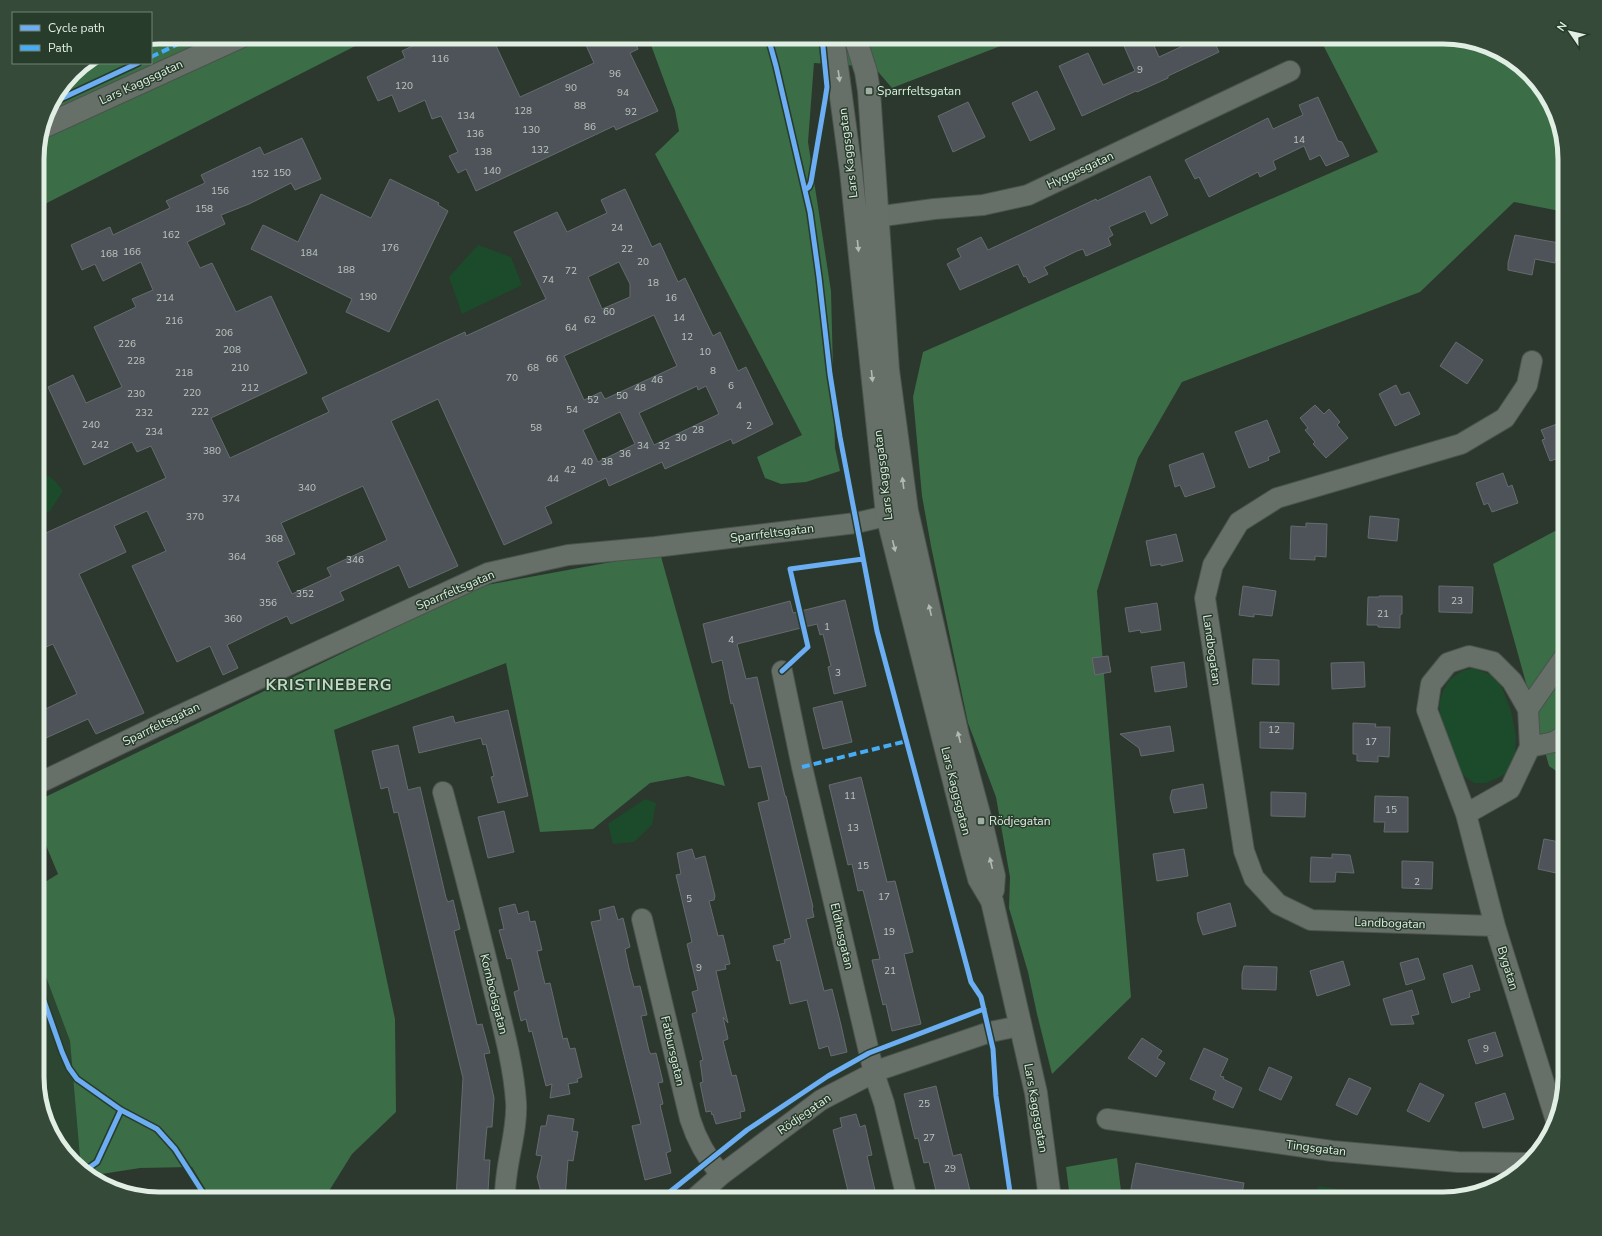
<svg xmlns="http://www.w3.org/2000/svg" width="1602" height="1236" viewBox="0 0 1602 1236" font-family="'Nunito Sans',sans-serif">
<style>
.built{fill:#2c4632}
.green{fill:#1c4b2b}
.forest{fill:#3b6d47}
.building{fill:#4e5359;stroke:#666b6d;fill-rule:evenodd}
.lines{fill:none;stroke-linecap:round;stroke-linejoin:round}
.minor-casing{stroke:#4a544c;stroke-width:22}
.tertiary-casing{stroke:#4a544c;stroke-width:24}
.minor{stroke:#666f68;stroke-width:20}
.tertiary{stroke:#666f68;stroke-width:22}
.quiet{stroke:#46acf6;stroke-width:4;stroke-dasharray:8 4;stroke-linecap:butt}
.cycleway-casing{stroke:#273c2b;stroke-width:8}
.cycleway{stroke:#6dadf4;stroke-width:5}
.oneway{fill:#b0bbb2}
.poi-dot{fill:#a2aea4;stroke:#273c2b;stroke-width:1.5}
.labels{text-anchor:middle;stroke-width:3;stroke-linejoin:round;paint-order:stroke}
.number-label{font-size:10px;fill:#bcc7c0}
.street-label{font-size:12px;fill:#e1eee3;stroke:#273c2b}
.poi-label{font-size:12px;fill:#e1eee3;stroke:#273c2b;text-anchor:start}
.district-label{font-size:16px;font-weight:bold;letter-spacing:1px;fill:#c1dac5;stroke:#273c2b}
.rim{fill:none;stroke:#e1eee3;stroke-width:5}
</style>
<rect width="100%" height="100%" fill="#2c372e"/>
<!-- built -->
<path class="built" d="M37 953 70 1041 81 1170 50 1131 37 1085Z"/>
<!-- green -->
<path class="green" d="M478 245 511 257 522 285 462 314 449 277Z
M37 473C50 473 56 482 63 491L50 511 37 517Z
M1473 668 1491 675 1501 685 1511 711 1516 736 1515 757 1504 775 1486 783H1474L1460 773 1441 720 1439 704 1443 691 1450 679 1462 671Z
M645 799 656 803 652 825 634 842 613 844 608 824Z
M1319 1186 1397 1199H1311Z"/>
<!-- forest -->
<path class="forest" d="M159 37H373L37 208V151L46 112 73 73 87 63H151V39Z
M648 37H1024L892 88 874 67 814 63 808 142 831 291 835 448 840 471 806 482 781 484 765 478 757 457 802 435 655 154 679 131 675 110Z
M1319 37H1443L1483 44 1518 62 1553 105 1565 159V212L1514 202 1420 292 1182 382 1138 458 1097 591 1131 997 1052 1074 1037 1014 1028 972 1009 908 1010 877 996 797 968 723 931 546 922 496 913 397 923 352 1378 152Z
M1555 531 1565 537V777L1549 766 1493 564Z
M660 553 725 786 688 776 650 783 593 829 540 832 506 663 334 730 395 1019 396 1112 352 1154 324 1199H211L192 1167 140 1168 89 1176 81 1170 70 1041 37 953V887L58 874 37 824V801L481 586Z
M1117 1158 1122 1199H1070L1066 1167Z"/>
<!-- building -->
<path class="building" d="M431 37H492L520 97 594 63 585 43 600 37H633L638 49 630 53 658 111 616 130 614 126 476 191 466 169 458 173 449 156 458 152 441 116 432 119 425 100 399 112 392 95 378 101 367 77 405 58 402 51Z
M1120 37H1150L1159 57 1187 44 1184 37H1212L1219 52 1168 76V78L1137 92 1136 91 1082 116 1059 66 1088 53 1103 85 1135 71Z
M1037 91 1055 129 1030 141 1012 103Z
M1318 97 1338 141 1342 142 1349 156 1326 166 1320 155 1310 160 1304 146 1273 161 1276 169 1260 177 1258 172 1209 197 1199 177 1195 179 1185 160 1268 118 1273 129 1303 115 1299 105Z
M968 102 985 137 953 152 938 116Z
M302 138 321 179 295 190 291 183 249 204 221 215 225 224 187 242 200 268 212 263 236 312 271 296 307 373 211 418 230 458 329 412 322 398 465 332 466 336 546 299 514 232 557 212 567 232 607 213 601 200 625 189 652 247 660 243 678 282 685 278 713 336 720 332 738 371 746 367 773 424 733 444 731 439 665 469 662 462 609 486 606 478 545 507 552 523 504 545 438 399 423 406 391 421 458 566 409 588 399 565 340 592 344 600 291 624 287 616 270 624 227 645 238 668 223 675 210 646 177 662 132 566 166 551 147 511 114 526 126 552 79 574 144 713 96 734 88 719 37 742V713L77 694 53 644 37 651V537L166 478 151 446 137 452 132 442 84 465 48 387 73 375 86 403 122 387 94 327 136 307 132 299 153 290 141 262 103 281 95 264 82 270 71 245 110 227 113 235 170 208 166 201 205 183 201 175 260 147 264 155ZM619 262 630 284V297L602 309 588 277ZM654 315 677 366 605 399 601 392 584 400 564 356ZM697 386 698 390 706 386 719 414 654 445 639 413ZM620 412 635 444 598 462 583 430ZM363 486 387 540 327 568 331 576 292 594 277 562 295 554 281 523Z
M1150 176 1168 215 1151 224 1145 211 1109 227 1113 235 1108 238 1111 245 1086 256 1083 249 1077 251 1044 267 1048 274 1029 283 1026 276 1024 277 1018 264 960 290 947 264 961 257 957 249 981 237 988 250 1096 199 1097 201Z
M390 179 439 203 438 205 448 211 389 332 346 312 352 299 251 249 263 225 298 242 321 194 371 218Z
M1515 235 1559 243 1555 263 1535 259 1532 275 1508 270V263Z
M1456 342 1483 360 1467 384 1440 366Z
M1396 385 1401 395 1409 392 1420 414 1395 426 1379 394Z
M1315 405 1324 414 1329 409 1340 422 1337 425 1348 438 1326 458 1313 444 1315 442 1305 430 1308 428 1300 418Z
M1267 420 1280 452 1268 457 1269 460 1249 468 1235 432Z
M1565 421V456L1550 461 1542 440 1545 439 1541 430Z
M1203 453 1215 487 1185 497 1180 485 1175 487 1169 465Z
M1503 473 1508 487 1512 485 1518 503 1492 512 1488 503 1484 505 1476 483Z
M1370 516 1399 519 1397 541 1368 538Z
M1306 523 1327 524 1326 557 1315 556V560L1290 559 1291 526 1306 527Z
M1176 534 1183 561 1161 566V564L1151 566 1146 541Z
M1243 586 1276 591 1272 616 1254 614V617L1239 615Z
M1439 586 1473 587 1472 613 1439 612Z
M1379 596H1402V614L1400 615V628L1378 627V625H1367L1368 597H1379Z
M845 600 866 686 834 694 828 667 831 666 823 634 820 635 817 624 737 644 746 679 757 677 785 796H786L813 907 812 908 814 917 806 919 824 991 832 989 841 1025 847 1052 831 1056 828 1046 819 1049 807 1000 790 1004 780 960 777 961 773 946 785 943 784 940 791 938 758 803 769 800 761 766 749 768 733 703 731 704 722 660 712 663 703 624 790 601 793 613Z
M1157 603 1161 630 1141 633 1140 630 1129 632 1125 608Z
M1108 656 1111 672 1095 675 1092 658Z
M1253 659 1279 660V685L1252 684Z
M1184 662 1187 687 1155 692 1151 667Z
M1364 662 1365 687 1332 689 1331 663Z
M842 701 852 742 823 749 813 708Z
M508 710 528 796 498 803 491 777 494 776 486 744 483 745 481 738 419 753 413 727 453 716 455 723Z
M1260 722 1294 723 1293 749 1260 748Z
M1353 723 1376 724 1375 727H1390L1389 757 1378 756V762L1357 761V754H1353Z
M1170 726 1174 751 1141 756 1139 748 1120 734Z
M398 745 408 790 420 787 446 898 448 902 453 900 460 929 454 931 477 1025 482 1024 490 1053 484 1054 494 1098 492 1127H487L484 1160H490L488 1191 483 1190 482 1199H456L463 1078 398 812 394 813 388 787 381 789 372 751Z
M861 777 887 882 895 881 913 952 904 954 921 1024 892 1031 886 1004 883 1005 872 960 880 959 863 890 858 891 852 864 848 865 829 785Z
M1203 784 1207 808 1174 813 1170 798 1172 790Z
M1271 792 1306 793 1305 817 1271 816Z
M1375 796 1408 797V832H1384L1385 822H1374Z
M504 811 514 852 488 858 478 817Z
M1544 839 1565 843V875L1538 869Z
M692 849 695 859 705 856 715 896 714 900 709 901 718 936 723 935 730 964 725 965 726 969 716 971 728 1023 723 1017 728 1039 723 1041 732 1076 736 1075 745 1111 740 1112 741 1118 716 1124 713 1114 712 1115 711 1111 706 1112 700 1083 703 1082 700 1061 703 1060 692 1014 697 1012 692 992 698 990 687 944 692 942 676 875 681 874 677 853Z
M1184 849 1188 876 1157 881 1153 854Z
M1332 854 1350 855 1354 873 1336 872 1335 882H1310L1311 857 1332 858Z
M1402 861 1433 862 1432 889 1402 888Z
M1230 903 1236 926 1203 935 1198 921 1197 913Z
M515 904 518 914 528 911 530 922 535 921 542 950 537 951 545 984 550 983 563 1039 567 1038 570 1049 575 1048 582 1077 577 1079 578 1082 568 1084 570 1094 550 1098 552 1084 546 1086 532 1031 529 1032 526 1019 521 1021 514 992 519 990 511 958 507 959 499 930 504 929 499 908Z
M614 906 618 920 623 918 630 947 625 949 629 968 634 987 640 986 647 1015 641 1016 649 1051 651 1054 656 1053 663 1082 658 1083 663 1104 660 1105 671 1151 666 1153 671 1173 645 1180 632 1126 641 1124 591 922 601 920 599 910Z
M1418 958 1425 979 1406 985 1400 963Z
M1343 961 1350 985 1317 996 1310 971Z
M1472 965 1480 990 1469 993 1470 997 1452 1003 1443 974Z
M1244 966 1277 967 1276 990 1242 989V974Z
M1412 990 1419 1014 1411 1016 1414 1024 1391 1025 1383 999Z
M1495 1032 1503 1056 1476 1064 1468 1040Z
M1142 1038 1162 1051 1157 1058 1165 1063 1156 1077 1128 1058Z
M1204 1048 1228 1059 1220 1076 1224 1077 1223 1079 1242 1088 1233 1108 1213 1099 1216 1091 1190 1079Z
M1269 1067 1292 1077 1281 1100 1259 1090Z
M1349 1078 1371 1088 1357 1115 1336 1105Z
M1420 1083 1444 1095 1429 1122 1407 1111Z
M936 1086 953 1156 961 1154 972 1199H938L929 1162 924 1163 918 1138 915 1139 904 1094Z
M1505 1093 1514 1119 1483 1128 1475 1103Z
M856 1114 860 1127 865 1125 872 1155 867 1156 877 1199H850L833 1130 842 1127 840 1118Z
M548 1115 574 1119 572 1131 578 1132 573 1161 568 1160 565 1199H543L537 1177 542 1156 536 1155 541 1126H546Z
M1136 1163 1244 1183 1241 1199H1129Z"/>
<g class="lines">
<!-- minor casing -->
<g class="minor-casing">
<path id="minor" d="M861 219 934 209 983 205 1028 195 1290 71
M782 671 802 767 874 1073 884 1103 907 1199
M1528 709 1565 656
M1530 747 1554 742 1565 735
M37 784 174 718 488 573 568 555 655 547 814 528 856 523 903 512
M443 792C459 852 475 913 490 974 500 1017 513 1059 516 1102 518 1133 504 1166 505 1199
M1466 814 1510 789 1530 747 1528 709 1512 681 1493 662 1469 656 1448 663 1431 684 1427 710 1466 814 1495 926 1556 1121
M642 919 690 1119C697 1141 706 1157 721 1175
M1495 926 1311 920 1278 904 1254 878 1244 851 1205 598 1213 565 1239 522 1277 498 1461 444 1505 418 1527 385 1532 361
M1107 1119 1332 1151 1458 1162 1526 1163
M694 1199 721 1175 821 1100 879 1070 990 1032 1020 1026"/>
</g>
<!-- tertiary casing -->
<g class="tertiary-casing">
<path id="tertiary" d="M833 37 851 171 887 515 972 853 979 879 992 901 1036 1093 1050 1199
M855 37 866 72 869 91 888 370 907 511 958 736 981 821 994 876 993 890
M43 127 240 37"/>
</g>
<!-- minor -->
<use href="#minor" class="minor"/>
<!-- tertiary -->
<use href="#tertiary" class="tertiary"/>
<!-- quiet -->
<path class="quiet" d="M151 57 193 37
M802 767 907 741"/>
<!-- cycleway casing -->
<g class="cycleway-casing">
<path id="cycleway" d="M768 37 776 66 810 212 819 277 830 374 840 437 877 631 971 982 981 997 993 1049 996 1096 1011 1199
M52 103 138 63
M805 190 809 187 811 182 825 100 827 87 822 37
M782 671 808 647 790 569 863 559
M37 981 62 1052 69 1068 77 1079 121 1110 157 1129 175 1149 207 1199
M83 1172 97 1162 121 1110
M661 1199 747 1130 828 1076 869 1053 984 1009"/>
</g>
<!-- cycleway -->
<use href="#cycleway" class="cycleway"/>
</g>
<!-- one-way arrows -->
<defs><path id="oneway-solid" d="M-6-.8H1V-3.2L6.5 0L1 3.2V.8H-6Z"/></defs>
<g class="oneway">
<use href="#oneway-solid" transform="translate(839 76) rotate(82)"/>
<use href="#oneway-solid" transform="translate(858 246) rotate(84)"/>
<use href="#oneway-solid" transform="translate(872 376) rotate(84)"/>
<use href="#oneway-solid" transform="translate(903 483) rotate(-98)"/>
<use href="#oneway-solid" transform="translate(894 546) rotate(76)"/>
<use href="#oneway-solid" transform="translate(930 610) rotate(-103)"/>
<use href="#oneway-solid" transform="translate(959 737) rotate(-104)"/>
<use href="#oneway-solid" transform="translate(991 863) rotate(-103)"/>
</g>
<!-- markers -->
<g class="poi-dot">
<rect x="865" y="87" width="8" height="8" rx="2"/>
<rect x="977" y="817" width="8" height="8" rx="2"/>
</g>
<g class="labels">
<!-- number labels -->
<g class="number-label">
<text x="440" y="62">116</text>
<text x="1140" y="73">9</text>
<text x="615" y="77">96</text>
<text x="404" y="89">120</text>
<text x="571" y="91">90</text>
<text x="623" y="96">94</text>
<text x="580" y="109">88</text>
<text x="523" y="114">128</text>
<text x="631" y="115">92</text>
<text x="466" y="119">134</text>
<text x="590" y="130">86</text>
<text x="531" y="133">130</text>
<text x="475" y="137">136</text>
<text x="1299" y="143">14</text>
<text x="540" y="153">132</text>
<text x="483" y="155">138</text>
<text x="492" y="174">140</text>
<text x="282" y="176">150</text>
<text x="260" y="177">152</text>
<text x="220" y="194">156</text>
<text x="204" y="212">158</text>
<text x="617" y="231">24</text>
<text x="171" y="238">162</text>
<text x="390" y="251">176</text>
<text x="627" y="252">22</text>
<text x="132" y="255">166</text>
<text x="309" y="256">184</text>
<text x="109" y="257">168</text>
<text x="643" y="265">20</text>
<text x="346" y="273">188</text>
<text x="571" y="274">72</text>
<text x="548" y="283">74</text>
<text x="653" y="286">18</text>
<text x="368" y="300">190</text>
<text x="165" y="301">214</text>
<text x="671" y="301">16</text>
<text x="609" y="315">60</text>
<text x="679" y="321">14</text>
<text x="590" y="323">62</text>
<text x="174" y="324">216</text>
<text x="571" y="331">64</text>
<text x="224" y="336">206</text>
<text x="687" y="340">12</text>
<text x="127" y="347">226</text>
<text x="232" y="353">208</text>
<text x="705" y="355">10</text>
<text x="552" y="362">66</text>
<text x="136" y="364">228</text>
<text x="240" y="371">210</text>
<text x="533" y="371">68</text>
<text x="713" y="374">8</text>
<text x="184" y="376">218</text>
<text x="512" y="381">70</text>
<text x="657" y="383">46</text>
<text x="731" y="389">6</text>
<text x="250" y="391">212</text>
<text x="640" y="391">48</text>
<text x="192" y="396">220</text>
<text x="136" y="397">230</text>
<text x="622" y="399">50</text>
<text x="593" y="403">52</text>
<text x="739" y="409">4</text>
<text x="572" y="413">54</text>
<text x="200" y="415">222</text>
<text x="144" y="416">232</text>
<text x="91" y="428">240</text>
<text x="749" y="429">2</text>
<text x="536" y="431">58</text>
<text x="698" y="433">28</text>
<text x="154" y="435">234</text>
<text x="681" y="441">30</text>
<text x="100" y="448">242</text>
<text x="643" y="449">34</text>
<text x="664" y="449">32</text>
<text x="212" y="454">380</text>
<text x="625" y="457">36</text>
<text x="587" y="465">40</text>
<text x="607" y="465">38</text>
<text x="570" y="473">42</text>
<text x="553" y="482">44</text>
<text x="307" y="491">340</text>
<text x="231" y="502">374</text>
<text x="195" y="520">370</text>
<text x="274" y="542">368</text>
<text x="237" y="560">364</text>
<text x="355" y="563">346</text>
<text x="305" y="597">352</text>
<text x="1457" y="604">23</text>
<text x="268" y="606">356</text>
<text x="1383" y="617">21</text>
<text x="233" y="622">360</text>
<text x="827" y="630">1</text>
<text x="731" y="643">4</text>
<text x="838" y="676">3</text>
<text x="1274" y="733">12</text>
<text x="1371" y="745">17</text>
<text x="850" y="799">11</text>
<text x="1391" y="813">15</text>
<text x="853" y="831">13</text>
<text x="863" y="869">15</text>
<text x="1417" y="885">2</text>
<text x="884" y="900">17</text>
<text x="689" y="902">5</text>
<text x="889" y="935">19</text>
<text x="699" y="971">9</text>
<text x="890" y="974">21</text>
<text x="1486" y="1052">9</text>
<text x="924" y="1107">25</text>
<text x="929" y="1141">27</text>
<text x="950" y="1172">29</text>
</g>
<!-- street labels -->
<g class="street-label">
<text transform="translate(141 82) rotate(-25)" y="4">Lars Kaggsgatan</text>
<text transform="translate(848 153) rotate(-97)" y="4">Lars Kaggsgatan</text>
<text transform="translate(1080 170) rotate(-25)" y="4">Hyggesgatan</text>
<text transform="translate(883 475) rotate(-97)" y="4">Lars Kaggsgatan</text>
<text transform="translate(772 533) rotate(-7)" y="4">Sparrfeltsgatan</text>
<text transform="translate(455 590) rotate(-23)" y="4">Sparrfeltsgatan</text>
<text transform="translate(1212 650) rotate(82)" y="4">Landbogatan</text>
<text transform="translate(161 724) rotate(-26)" y="4">Sparrfeltsgatan</text>
<text transform="translate(956 791) rotate(76)" y="4">Lars Kaggsgatan</text>
<text transform="translate(1390 923) rotate(2)" y="4">Landbogatan</text>
<text transform="translate(842 936) rotate(77)" y="4">Eldhusgatan</text>
<text transform="translate(1508 968) rotate(73)" y="4">Bygatan</text>
<text transform="translate(494 994) rotate(76)" y="4">Kornbodsgatan</text>
<text transform="translate(673 1051) rotate(77)" y="4">Fatbursgatan</text>
<text transform="translate(1036 1108) rotate(80)" y="4">Lars Kaggsgatan</text>
<text transform="translate(804 1114) rotate(-35)" y="4">Rödjegatan</text>
<text transform="translate(1316 1148) rotate(7)" y="4">Tingsgatan</text>
</g>
<!-- poi labels -->
<g class="poi-label">
<text x="877" y="95">Sparrfeltsgatan</text>
<text x="989" y="825">Rödjegatan</text>
</g>
<!-- district labels -->
<g class="district-label">
<text x="329" y="690">KRISTINEBERG</text>
</g>
</g>
<!-- crop -->
<path d="M0 0H1602V1236H0ZM159 44H1443A115 115 0 0 1 1558 159V1077A115 115 0 0 1 1443 1192H159A115 115 0 0 1 44 1077V159A115 115 0 0 1 159 44Z" fill="#364a3a" fill-rule="evenodd"/>
<path class="rim" d="M159 44H1443A115 115 0 0 1 1558 159V1077A115 115 0 0 1 1443 1192H159A115 115 0 0 1 44 1077V159A115 115 0 0 1 159 44Z"/>
<!-- legend -->
<rect x="12" y="12" width="140" height="52" fill="#273c2b" stroke="#718375"/>
<rect x="20" y="25" width="20" height="6" fill="#6dadf4" stroke="#718375"/>
<text x="48" y="32" font-size="12" fill="#e1eee3">Cycle path</text>
<rect x="20" y="45" width="20" height="6" fill="#46acf6" stroke="#718375"/>
<text x="48" y="52" font-size="12" fill="#e1eee3">Path</text>
<!-- north arrow -->
<g transform="translate(1570 32) rotate(304)" stroke="#273c2b" stroke-width="3" paint-order="stroke">
<path d="M0-3L7 15L0 10L-7 15Z" fill="#e1eee3"/>
<text y="-6" font-size="11" font-weight="bold" text-anchor="middle" fill="#e1eee3">N</text>
</g>
</svg>
